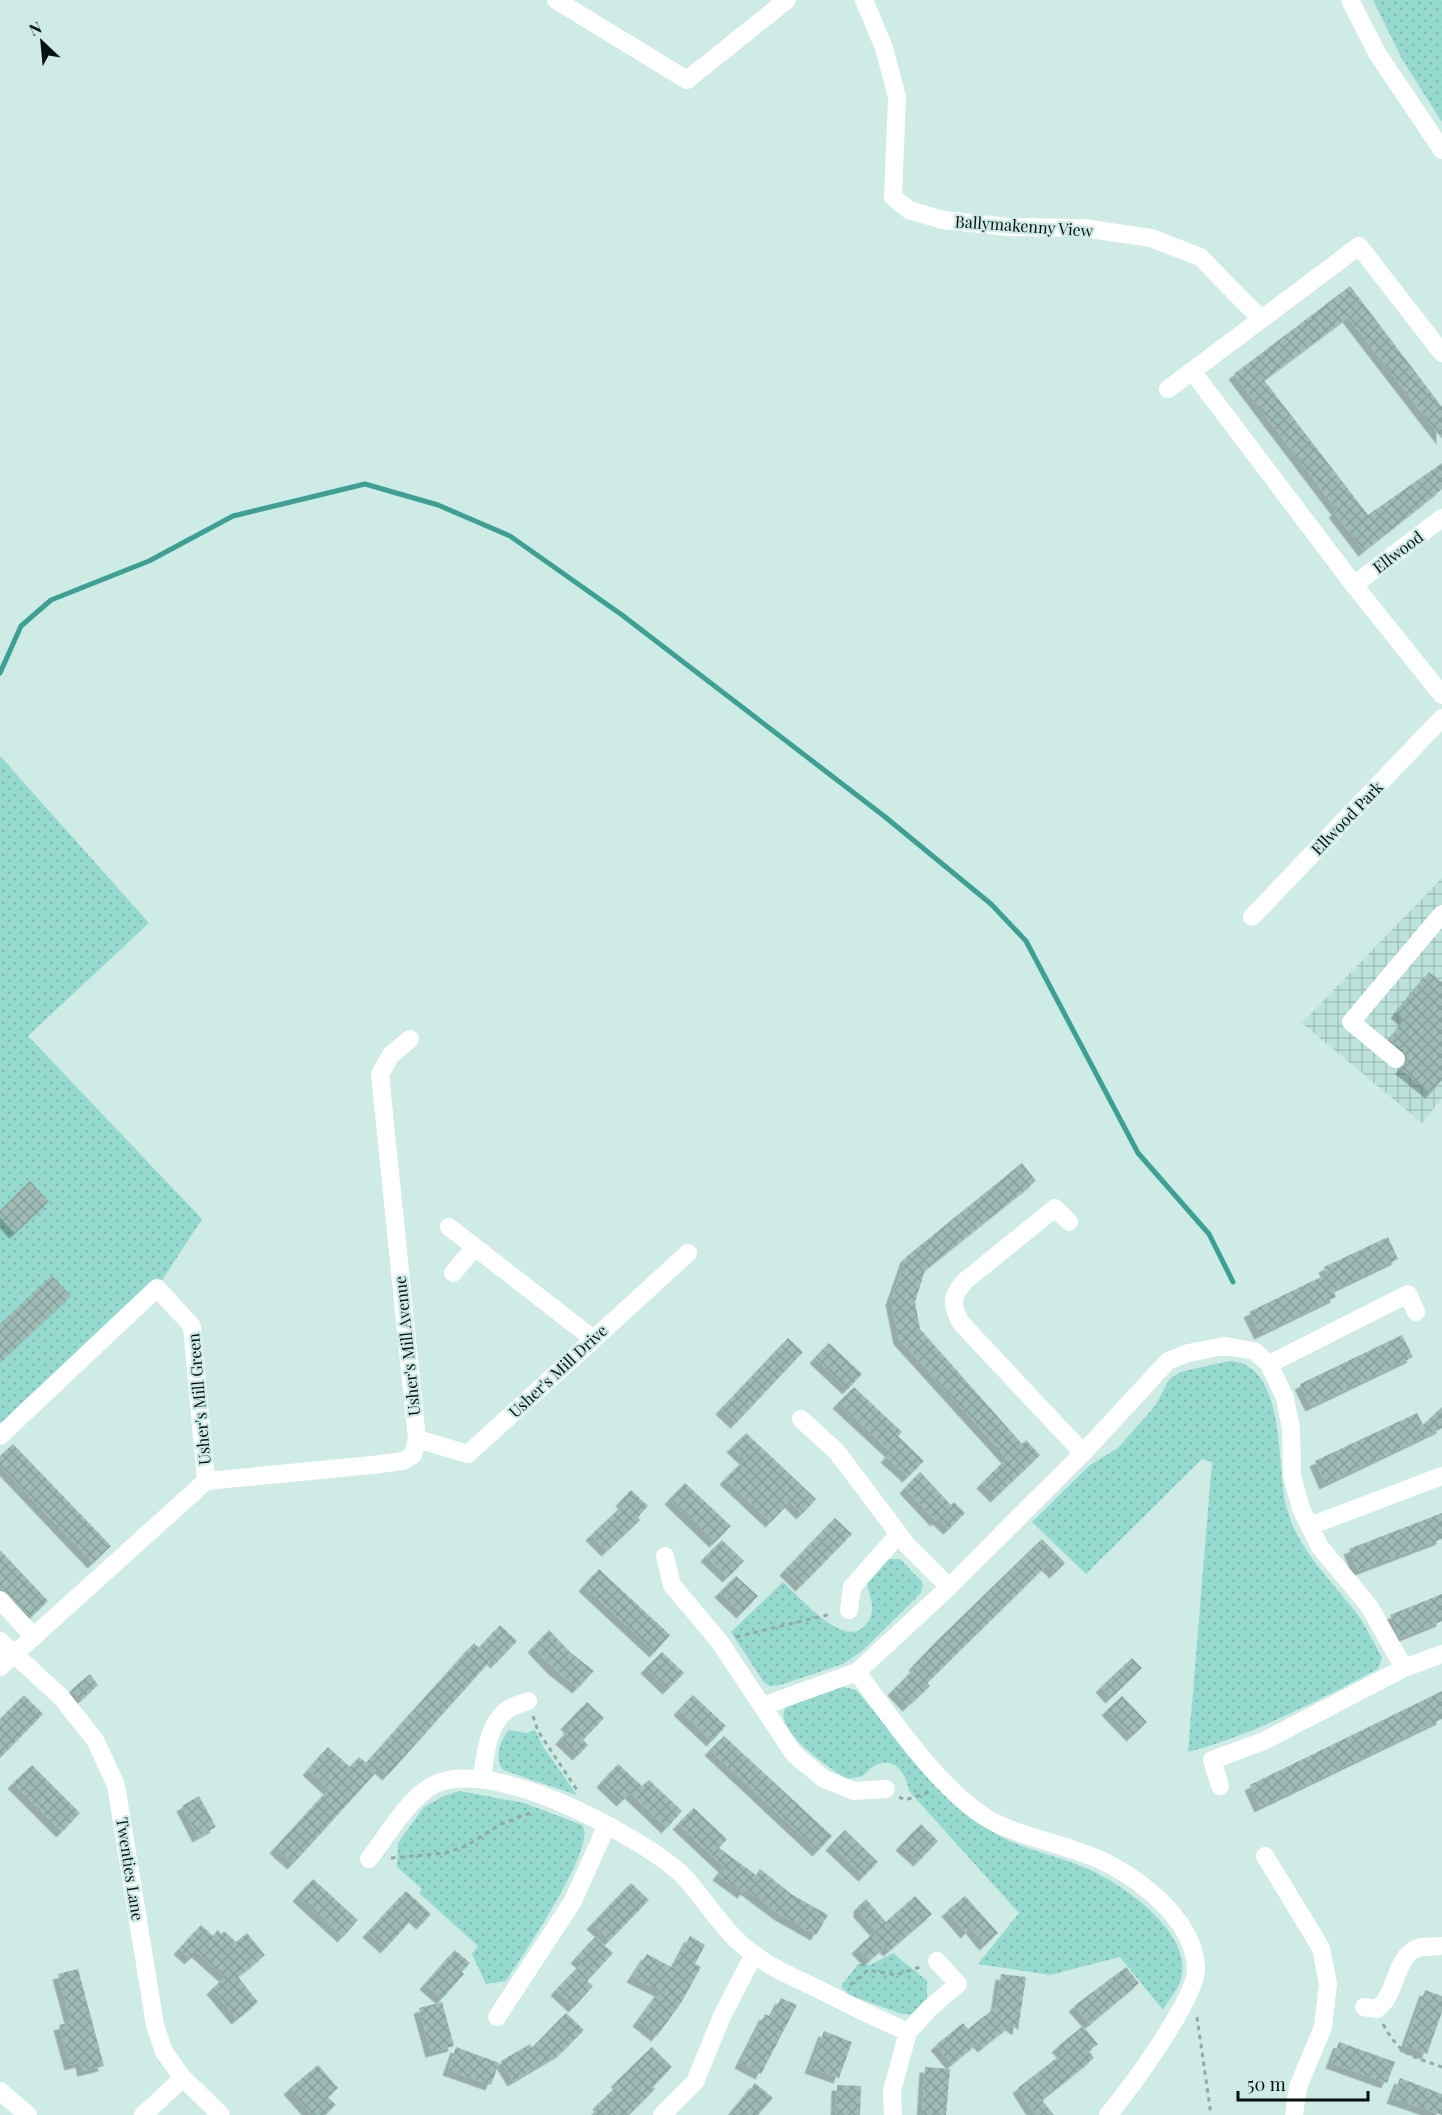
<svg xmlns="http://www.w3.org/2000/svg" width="1442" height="2115" viewBox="0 0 1442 2115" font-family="'Playfair Display',serif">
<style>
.industrial{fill:url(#industrial-grid)}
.green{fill:url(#green-dots)}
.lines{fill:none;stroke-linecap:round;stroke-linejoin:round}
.stream{stroke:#3da093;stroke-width:5}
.building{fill:url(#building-cross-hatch);filter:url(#shadow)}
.path{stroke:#92a9a5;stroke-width:3;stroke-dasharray:4.5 4.5;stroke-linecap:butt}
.minor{stroke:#fff;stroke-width:18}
.labels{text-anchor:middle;stroke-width:4.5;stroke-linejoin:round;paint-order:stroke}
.street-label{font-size:16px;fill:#07110f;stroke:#ceebe6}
</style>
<defs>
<pattern id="industrial-grid" width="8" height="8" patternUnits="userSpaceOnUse" patternTransform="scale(1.5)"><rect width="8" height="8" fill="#bce2db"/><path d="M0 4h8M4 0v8" fill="none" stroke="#a0c1bb"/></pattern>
<pattern id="green-dots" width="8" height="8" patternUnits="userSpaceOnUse" patternTransform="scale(1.5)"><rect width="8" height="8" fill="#96d9ce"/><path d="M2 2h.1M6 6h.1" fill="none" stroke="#80b9b0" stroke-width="1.8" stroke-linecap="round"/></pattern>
<pattern id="building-cross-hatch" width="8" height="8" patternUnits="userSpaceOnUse" patternTransform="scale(1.5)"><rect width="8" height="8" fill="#9fbbb6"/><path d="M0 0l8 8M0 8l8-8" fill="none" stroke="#87a09b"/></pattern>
<filter id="shadow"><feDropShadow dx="-5.5" dy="5.5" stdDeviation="0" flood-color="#0004"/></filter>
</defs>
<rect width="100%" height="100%" fill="#ceebe6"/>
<!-- industrial -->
<path class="industrial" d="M1442 878V1098L1422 1123 1302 1023Z"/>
<!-- green -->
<path class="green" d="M1373 0H1442V122L1402 59Z
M0 756 149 923 28 1036 202 1219 157 1288 0 1436Z
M1229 1361C1287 1363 1276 1466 1286 1505 1297 1551 1333 1581 1360 1618 1368 1631 1375 1645 1382 1658L1378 1669C1316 1701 1256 1734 1188 1752L1212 1462 1202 1459 1086 1574 1032 1522 1090 1465 1118 1448 1155 1406 1169 1380 1180 1372Z
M885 1559H900L921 1581 923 1586 920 1594 862 1651 843 1664 780 1685 769 1686 763 1681 731 1632 783 1582C799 1596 839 1644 861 1629 868 1624 872 1618 872 1609 873 1601 868 1591 867 1582Z
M839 1686 856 1690C898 1738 936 1792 988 1829 1017 1849 1054 1854 1086 1868 1120 1883 1189 1929 1182 1974 1180 1988 1170 1998 1163 2010L1120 1957 1050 1975 978 1964 1019 1913 909 1791C904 1761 882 1753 863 1776L847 1779C831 1769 768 1728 787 1706 795 1697 827 1690 839 1686Z
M509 1730 527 1733 535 1730 544 1748 577 1795 503 1770C494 1760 500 1739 509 1730Z
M460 1791 524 1803 582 1825C599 1845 520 1959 506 1981L486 1984 472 1954 478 1946 419 1893 422 1889 397 1867 398 1843 424 1807 444 1796Z
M893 1953 927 1981V1999L911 2014H902L849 1995 841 1986 858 1964 870 1965Z"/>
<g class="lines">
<!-- stream -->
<path class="stream" d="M0 673 21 626 51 600 149 561 233 516 365 484 438 505 510 536 622 615 884 816 991 904 1026 941 1138 1153 1209 1234 1233 1282"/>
</g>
<!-- building -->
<path class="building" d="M1350 286 1442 407V439L1348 317 1264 380 1368 515 1442 463V489L1364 551 1334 512 1337 510 1234 374Z
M1429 972 1442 982V1080L1431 1093 1401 1069 1408 1058 1404 1051 1390 1039 1405 1020 1396 1013Z
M1022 1163 1036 1181 925 1270 915 1302 920 1329 1022 1444 1026 1440 1040 1455 996 1497 982 1483 1007 1458 899 1339 891 1300 906 1257Z
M30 1181 49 1202 15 1233 0 1217V1211Z
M1388 1237 1398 1259 1333 1290 1336 1297 1260 1334 1249 1312 1327 1274 1324 1267Z
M52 1276 71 1296 0 1362V1324Z
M1402 1335 1413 1357 1311 1406 1300 1384Z
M788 1338 803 1352 736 1423 721 1409Z
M829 1343 862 1374 848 1389 815 1358Z
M854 1387 902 1432 898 1436 924 1461 908 1477 886 1457 891 1452 838 1403Z
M1442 1407V1428L1325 1484 1315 1461 1417 1413 1423 1425Z
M746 1433 816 1499 802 1514 790 1502 771 1522 725 1479 745 1459 732 1447Z
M13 1444 111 1546 93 1563 0 1465V1456Z
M920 1472 951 1505 954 1502 965 1513 949 1529 938 1519 936 1521 905 1488Z
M685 1483 731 1526 715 1542 670 1499Z
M631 1490 648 1506 638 1517 640 1520 607 1551 591 1535 624 1504 621 1501Z
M1442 1513V1539L1358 1571 1349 1549Z
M835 1518 852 1534 801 1586 785 1570Z
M1042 1539 1065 1563 1055 1573 1047 1565 927 1683 930 1686 908 1706 893 1690 916 1667 914 1665 939 1639Z
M722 1540 744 1561 728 1577 706 1556Z
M0 1550 48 1601 31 1617 0 1587Z
M599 1569 670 1635 655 1652 584 1586Z
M736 1576 758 1596 742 1613 720 1592Z
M1442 1594V1621L1400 1638 1390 1615Z
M500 1625 517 1641 496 1663 492 1659 388 1775 380 1768 293 1864 275 1848 329 1789 308 1770 328 1747 350 1767 359 1757 366 1763 474 1643 479 1648Z
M549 1630 570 1652 594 1671 578 1688 554 1669 533 1647Z
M662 1652 684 1673 668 1689 646 1668Z
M1132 1658 1142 1668 1111 1698 1101 1687Z
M90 1674 98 1685 80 1701 71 1690Z
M1442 1691V1719L1260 1807 1250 1785Z
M24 1695 43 1714 0 1758V1719Z
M693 1695 726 1726 712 1741 679 1710Z
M1122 1696 1147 1722 1132 1736 1107 1710Z
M587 1702 604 1718 583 1740 588 1745 578 1755 561 1739 570 1728 566 1724Z
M724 1736 832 1836 818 1851 710 1750Z
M618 1764 642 1786 649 1780 682 1811 667 1828 630 1793 622 1801 602 1782Z
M32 1765 80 1813 62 1832 13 1783Z
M199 1796 216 1827 198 1837 182 1806Z
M694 1808 727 1839 719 1848 756 1875 760 1869 791 1894 828 1915 816 1935 779 1914 746 1889 743 1893 718 1875 724 1867 678 1824Z
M921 1824 938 1841 919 1861 901 1845Z
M845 1830 878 1862 864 1876 831 1845Z
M313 1879 358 1920 343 1937 298 1896Z
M631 1883 649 1900 610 1940 592 1924Z
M406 1891 431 1914 422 1924 414 1917 386 1948 368 1932Z
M915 1896 932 1914 889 1951 885 1947 869 1961 857 1948 876 1931 859 1912V1906L866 1899 886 1922Z
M965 1896 998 1933 985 1945 971 1928 966 1933 947 1911Z
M201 1925 213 1936 218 1930 221 1934 224 1931 236 1942 247 1933 265 1955 238 1977 258 2002 237 2019 212 1989 225 1977 197 1952 190 1959 179 1949Z
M690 1936 705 1945 695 1964 701 1967 681 2003 657 2036 638 2021 660 1991 632 1977 647 1954 673 1968Z
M595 1937 613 1953 587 1981 593 1986 574 2007 556 1990 582 1963 576 1958Z
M455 1950 470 1963 462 1972 464 1974 442 1999 425 1984Z
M1126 1967 1139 1983 1090 2024 1074 2006Z
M78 1969 104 2066 83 2071 81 2062 70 2065 59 2025 71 2022 58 1974Z
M1001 1974 1026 1977 1018 2030 1011 2025 983 2047 979 2042 952 2064 936 2045 963 2023 968 2029 996 2007Z
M1425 1990 1442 1996V2012L1427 2054 1405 2046Z
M781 1998 797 2005 761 2074 740 2063 765 2014 771 2017Z
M442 2002 454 2046 431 2052 419 2008Z
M566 2013 584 2030 562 2052 513 2081 501 2061 530 2044 532 2048Z
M1083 2026 1098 2044 1089 2051 1094 2058 1042 2100 1054 2115H1035L1018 2088 1063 2053 1057 2047Z
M824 2031 852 2042 839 2078 810 2068Z
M1339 2042 1395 2062 1387 2083 1331 2063Z
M456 2047 499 2063 491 2085 448 2070Z
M652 2047 672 2067 653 2087 655 2089 629 2115H592L600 2106 598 2104 619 2084 616 2082Z
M318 2065 338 2088 328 2097 336 2105 325 2115H312L289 2089Z
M925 2067 950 2069 946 2115H922Z
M1400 2078 1442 2094V2115L1392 2098Z
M755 2083 773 2098 758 2115H729Z
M837 2085 861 2086 860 2115H836Z"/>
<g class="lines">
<!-- path -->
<path class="path" d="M736 1637 831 1614
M533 1716 538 1731 577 1790
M899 1797 905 1800 930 1792
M391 1858 446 1853 466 1846 501 1824 533 1812
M850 1985 868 1970 896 1975 920 1967
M1197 2017 1211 2115
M1383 2024C1401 2056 1409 2055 1442 2067"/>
<!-- minor -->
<path class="minor" d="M556 0 687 80 787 0
M864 0 884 48 897 97 893 197 909 210 943 220 1008 227 1083 228 1151 238 1200 257 1261 319
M1350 0 1377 53 1442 150
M1192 371 1354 585 1442 695
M1168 389 1359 246 1442 353
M1354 585 1442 518
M1252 917 1442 718
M1396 1059 1351 1022 1442 914
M1069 1222 1055 1208 965 1281C951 1297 951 1304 961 1323L1083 1453
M449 1227 592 1338
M453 1273 475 1247
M1269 1364 1408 1294 1416 1312
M801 1419 837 1452 907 1545 949 1587
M0 1436 157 1288 192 1326 206 1481 0 1667
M417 1439 468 1454 688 1253
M206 1481 372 1465 403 1461 413 1455 417 1439 380 1074 391 1055 410 1039
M1310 1526 1442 1476
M665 1556 672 1585 719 1641 794 1754 824 1779 854 1791 886 1789
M0 1600 34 1637
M849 1610 852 1587 899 1534
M0 1641 61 1697 95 1740 116 1785 155 2025 164 2052 183 2078 221 2115
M857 1672C889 1716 942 1793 990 1820 1027 1840 1073 1845 1109 1864 1146 1884 1194 1922 1196 1968 1197 1998 1129 2090 1108 2115
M763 1706 857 1672 949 1587 1083 1453 1168 1361 1188 1353 1225 1346 1254 1351 1269 1364 1285 1398 1291 1429 1292 1476 1301 1509 1320 1547 1369 1606 1404 1668
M482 1779C485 1758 487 1725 506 1711 511 1706 521 1704 528 1701
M1220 1786 1212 1760 1264 1741 1404 1668 1442 1654
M1265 1856 1321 1948 1328 1984 1323 2027 1298 2087 1294 2115
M369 1859C387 1836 406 1802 430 1787 485 1752 634 1833 678 1871 702 1893 719 1927 747 1949 767 1966 791 1976 814 1987 845 2003 876 2018 908 2032
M1364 2007 1377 2009C1398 1994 1394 1956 1418 1948 1425 1946 1435 1947 1442 1946
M497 2017 573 1901 607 1825
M0 2091 28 2115
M143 2115 183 2078
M662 2115 695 2082 722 2016 754 1954
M893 2115 892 2091 908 2032 930 2008 958 1984 937 1961"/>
</g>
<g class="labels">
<!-- street labels -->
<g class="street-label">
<text transform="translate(1024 226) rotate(4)" y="6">Ballymakenny View</text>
<text transform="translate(1398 552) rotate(-37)" y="6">Ellwood</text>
<text transform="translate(1347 818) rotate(-46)" y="6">Ellwood Park</text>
<text transform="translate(407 1346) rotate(-96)" y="6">Usher's Mill Avenue</text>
<text transform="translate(558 1371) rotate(-43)" y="6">Usher's Mill Drive</text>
<text transform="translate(199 1399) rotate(-95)" y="6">Usher's Mill Green</text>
<text transform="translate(130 1869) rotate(81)" y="6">Twenties Lane</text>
</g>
</g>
<!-- north arrow -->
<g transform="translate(42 42) rotate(334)" stroke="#ceebe6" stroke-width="4.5" paint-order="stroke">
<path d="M0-4.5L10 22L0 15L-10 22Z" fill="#07110f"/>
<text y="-9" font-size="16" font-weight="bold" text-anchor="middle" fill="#07110f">N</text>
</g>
<!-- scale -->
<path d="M1238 2091v9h130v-9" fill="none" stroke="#07110f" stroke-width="3"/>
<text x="1247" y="2091" font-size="18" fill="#07110f" stroke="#ceebe6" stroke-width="4.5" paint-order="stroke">50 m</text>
</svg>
